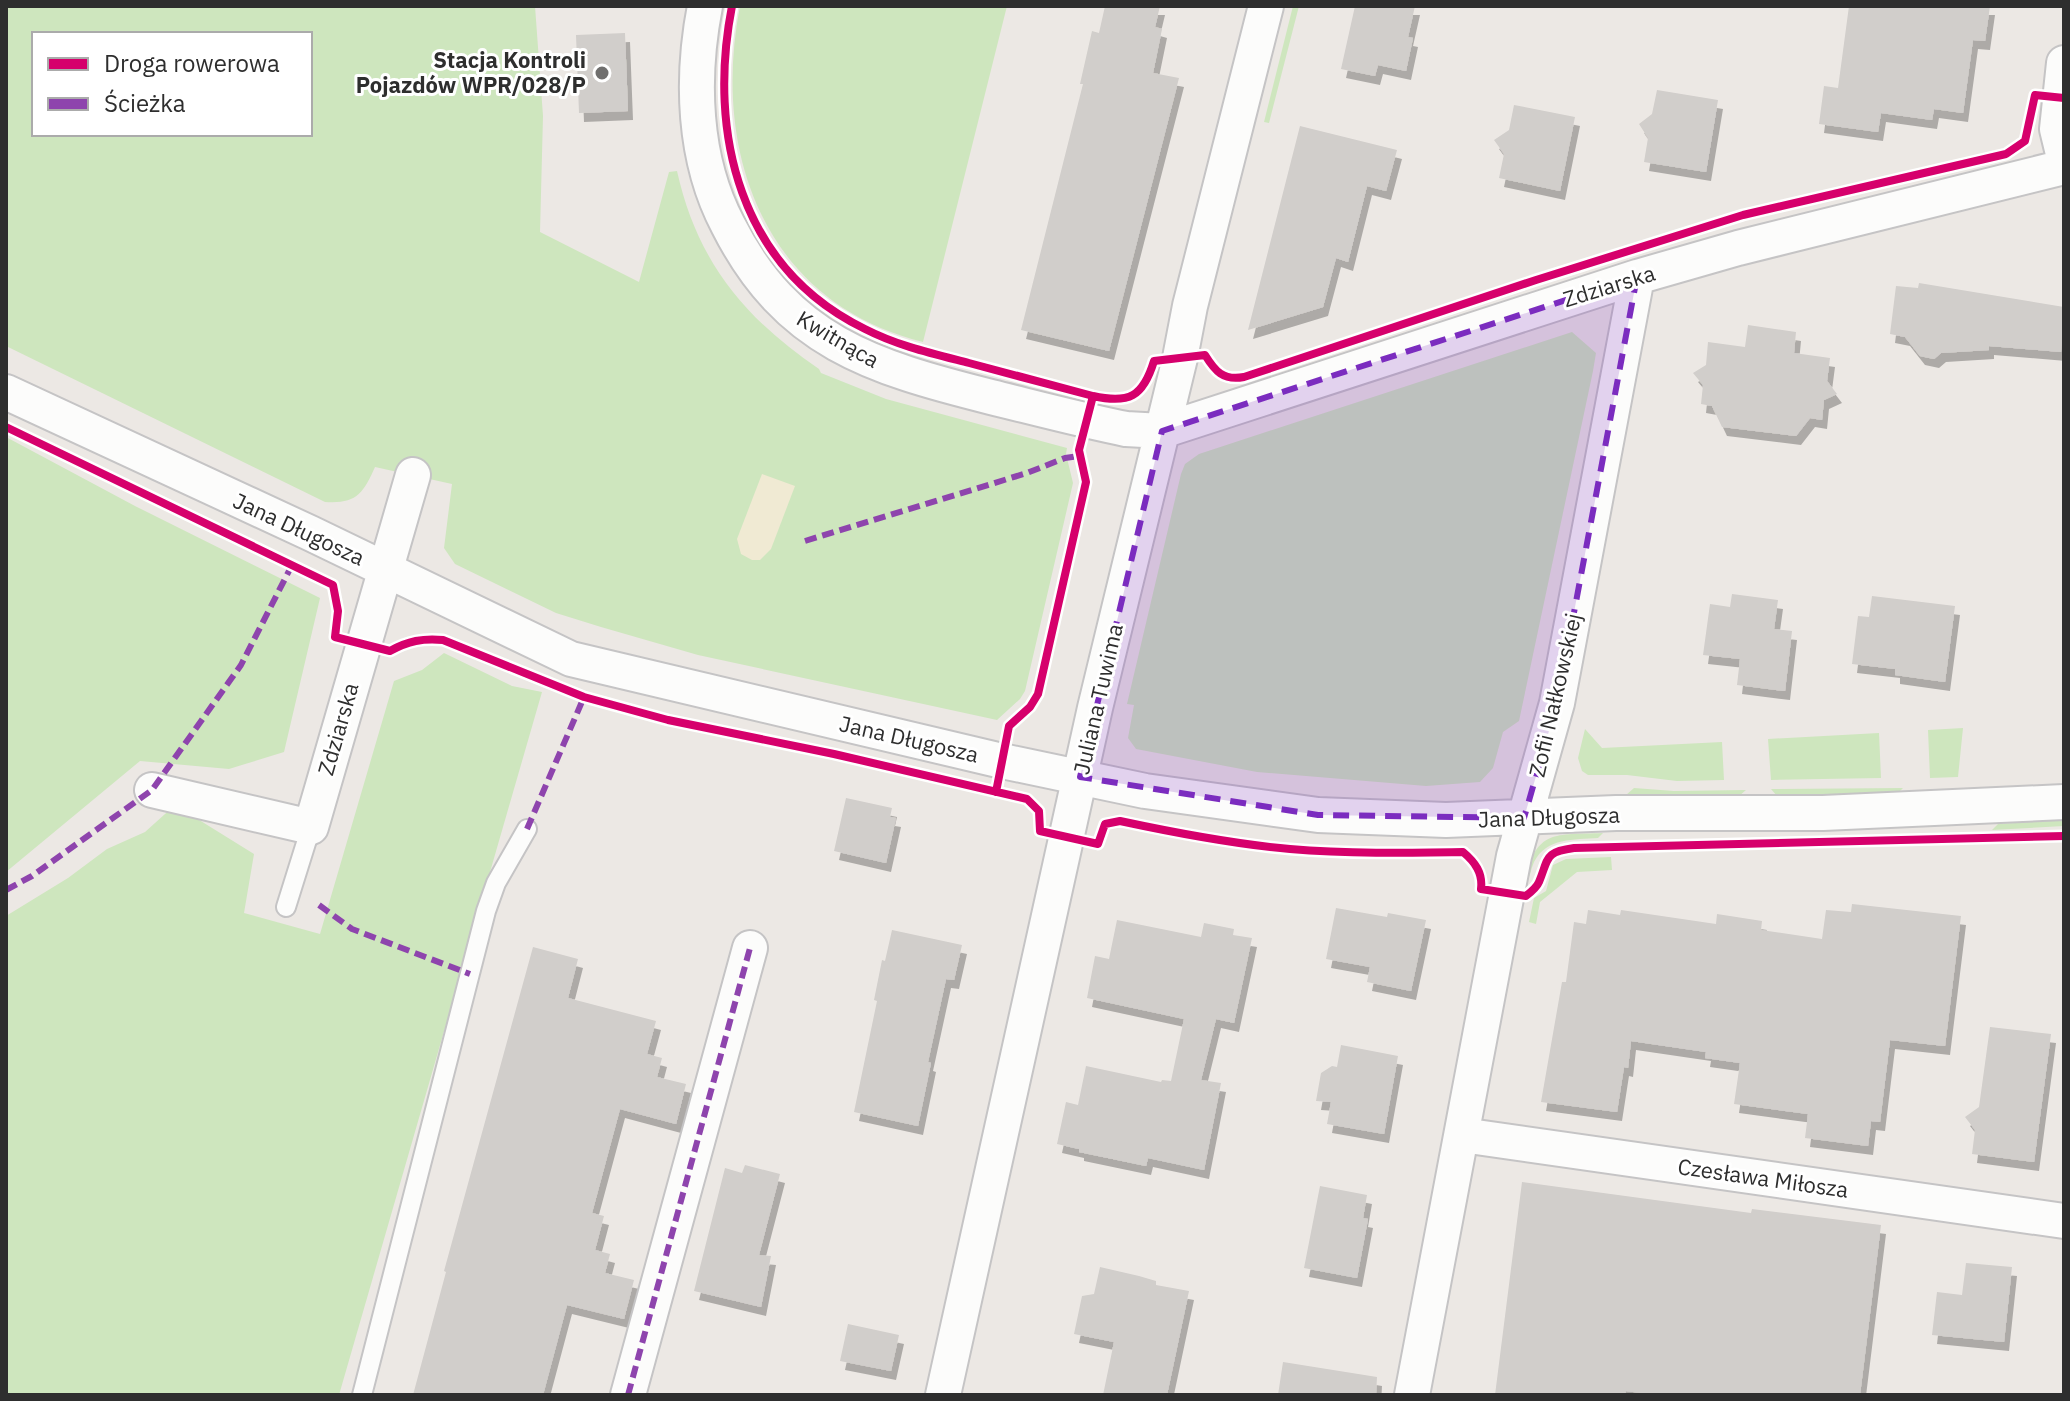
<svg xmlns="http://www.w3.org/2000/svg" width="2070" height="1401" viewBox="0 0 2070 1401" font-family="'IBM Plex Sans',sans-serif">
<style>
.green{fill:#cee6be;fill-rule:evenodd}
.sand{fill:#f0ead3}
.building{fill:#d1cecb;filter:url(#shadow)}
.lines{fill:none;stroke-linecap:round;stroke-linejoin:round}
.service-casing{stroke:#c5c4c5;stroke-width:22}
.minor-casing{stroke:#c5c4c5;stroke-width:38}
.service{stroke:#fcfcfb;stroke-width:18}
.minor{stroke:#fcfcfb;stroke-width:34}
.quiet{stroke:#8e44ad;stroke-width:6;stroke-dasharray:12 6;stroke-linecap:butt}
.cycleway-casing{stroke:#fff;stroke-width:13}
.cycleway{stroke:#d6006c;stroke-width:8}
.marked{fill:#7b2cbf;fill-opacity:0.2;stroke:#7b2cbf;stroke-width:6;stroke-dasharray:16 10;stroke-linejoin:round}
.poi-dot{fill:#706f6e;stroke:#fff;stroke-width:3}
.labels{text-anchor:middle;stroke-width:6;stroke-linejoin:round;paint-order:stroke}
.poi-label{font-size:22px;font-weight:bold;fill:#2e2e2e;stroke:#fff;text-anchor:end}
.street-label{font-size:22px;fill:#2e2e2e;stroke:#fff}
</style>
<defs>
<filter id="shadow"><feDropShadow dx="5" dy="9" stdDeviation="0" flood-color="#0004"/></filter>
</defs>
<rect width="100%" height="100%" fill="#ece8e4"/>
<!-- green -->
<path class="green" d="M6 6H535L543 116 540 232 639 282 669 172 677 171C697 261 744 318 819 369L821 373 886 399 1067 448 1066 454 1073 483 1025 691 1020 699 997 720 698 655 601 627 556 613 455 564 444 548 452 484 375 467C363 494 356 504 325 502L6 346ZM34 34H310V134H34Z
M740 6H1007L923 342C765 303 711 153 740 6Z
M1293 6H1299L1269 123 1264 122Z
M1572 332 1596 353 1593 371 1519 721 1503 732 1493 768 1480 782 1426 786 1257 772 1136 749 1128 738 1134 705 1127 704 1181 474 1185 464 1199 454Z
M6 437 135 506 320 598 284 752 229 769 140 761 6 872Z
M444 653 512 686 542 692 339 1395H6V916L68 878 107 849 145 832 175 805 254 854 244 913 320 934 394 681 422 670Z
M1963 728 1958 777 1930 778 1928 730Z
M1585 729 1602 748 1722 742 1724 780 1677 781 1627 775H1588L1582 771 1578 758Z
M1879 733 1881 778 1771 780 1768 739Z
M1634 788 1674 791 1746 790 1739 796 1674 797 1626 795Z
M1903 788 1897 794 1777 796 1771 789Z
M2064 820V826L1992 830 1998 824Z
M1603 833 1598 838C1574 840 1547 837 1534 862 1530 871 1531 878 1523 884 1537 829 1552 835 1603 833Z
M1611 857 1612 870 1577 872 1540 902 1536 924 1529 922 1534 898 1546 891 1553 865 1566 859Z"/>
<!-- sand -->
<path class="sand" d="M762 474 795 486 771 549 760 560H752L741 554 737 539Z"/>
<!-- building -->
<path class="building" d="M1105 6H1160L1155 27 1162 29 1153 73 1179 78 1109 351 1021 330 1083 84H1080L1092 31 1099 33Z
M1355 6H1415L1408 37 1413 38 1406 71 1378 65 1375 76 1341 69Z
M1849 6H1990L1985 41 1973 40 1963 113 1934 109 1932 120 1881 113 1878 132 1819 124 1824 86 1838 88Z
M625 33 628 111 579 113 576 35Z
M1657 90 1718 100 1706 172 1644 162 1648 138 1639 124 1652 114Z
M1514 105 1575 117 1560 191 1499 178 1504 154 1494 140 1509 130Z
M1300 126 1397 150 1386 191 1367 186 1348 262 1336 258 1323 307 1248 330Z
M1919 283 2064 307 2061 352 1989 346V350L1941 353 1934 359 1920 356 1905 337 1890 334 1896 286 1918 288Z
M1748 325 1796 332 1794 353 1830 358 1827 381 1837 394 1824 400 1822 420 1810 418 1796 436 1722 427 1712 406 1701 404 1703 385 1693 373 1706 365 1708 342 1745 347Z
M1732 594 1778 600 1774 629 1792 631 1785 691 1737 685 1740 659 1703 655 1710 604 1730 607Z
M1872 596 1955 606 1945 682 1895 675V669L1852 664 1858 616 1869 617Z
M846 798 892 808 890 817 896 818 886 863 834 851Z
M1852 904 1961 916 1945 1046 1890 1040 1880 1122 1871 1121 1868 1146 1805 1138 1808 1114 1734 1104 1740 1063 1705 1058 1706 1052 1631 1041 1628 1068 1624 1067 1617 1112 1541 1102 1562 982H1566L1574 922 1586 924 1588 910 1620 915 1621 910 1716 924 1717 914 1762 921 1761 930 1822 939 1826 910 1851 912Z
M1336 908 1387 917 1388 913 1426 920 1411 991 1367 982 1370 967 1326 959Z
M1117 920 1201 937 1204 923 1234 929 1233 935 1252 938 1234 1023 1216 1019 1201 1080 1221 1083 1204 1170 1148 1158 1146 1166 1079 1152V1149L1057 1144 1066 1102 1078 1105 1086 1066 1161 1082 1162 1080 1171 1081 1184 1019 1087 998 1095 956 1109 959Z
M892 930 962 945 954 980 946 979 928 1062 931 1063 918 1126 854 1112 877 1001 874 1000 882 960 885 961Z
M533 947 578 959 568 998 656 1021 647 1054 662 1058 657 1077 686 1084 676 1124 620 1109 592 1213 604 1216 595 1250 610 1254 605 1273 634 1280 624 1319 567 1305 543 1395H413L446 1272 444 1271Z
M1990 1027 2051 1034 2034 1162 1972 1154 1975 1130 1965 1117 1979 1107Z
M1341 1045 1398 1056 1384 1134 1327 1124 1331 1102 1316 1101 1321 1073 1332 1066 1337 1067Z
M745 1165 780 1174 759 1255 771 1256 761 1307 694 1291 725 1168 742 1173Z
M1522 1182 1751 1213 1752 1209 1881 1225 1860 1395H1656L1626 1391 1625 1395H1495Z
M1320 1186 1367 1195 1363 1218 1368 1219 1357 1278 1304 1268Z
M1966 1263 2012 1267 2004 1342 1932 1335 1937 1292 1962 1295Z
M1100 1267 1139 1276 1156 1281V1285L1189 1291 1167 1395H1103L1114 1342 1074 1334 1082 1296 1094 1294Z
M848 1324 899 1335 891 1371 840 1361Z
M1283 1362 1377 1377 1376 1395H1278Z"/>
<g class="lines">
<!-- service casing -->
<g class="service-casing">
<path id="service" d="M286 907 311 827
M362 1395 486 911 496 883 527 829"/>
</g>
<!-- minor casing -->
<g class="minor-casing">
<path id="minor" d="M705 6C691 78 693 159 728 225 787 342 872 367 991 397 1036 408 1081 420 1126 429L1162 431 1637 277 1738 248 2064 167
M2064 63 2057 129 2064 158
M6 392 310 533 571 659 1002 761 1145 791 1318 815 1446 820 1616 813H1823L2064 802
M152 790 311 827 413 475
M1462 1135 2064 1221
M628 1395 750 948
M943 1395 1095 708 1180 358 1190 306 1266 6
M1412 1395 1514 856 1557 703 1637 277"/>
</g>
<!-- service -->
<use href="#service" class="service"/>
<!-- minor -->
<use href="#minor" class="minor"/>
<!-- quiet -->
<path class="quiet" d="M805 541 1027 473 1065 458 1079 456
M527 829 584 697
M6 890 32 876 152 790 241 665 292 565
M319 905 352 929 470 974
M628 1395 750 948"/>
<!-- cycleway casing -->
<g class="cycleway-casing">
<path id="cycleway" d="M732 6C707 134 740 268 865 329 898 346 934 354 969 363 1010 374 1051 385 1093 396 1129 404 1143 397 1154 361L1205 355C1215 371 1223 381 1244 377L1536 280 1743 215 2006 154 2025 141 2035 95 2064 98
M6 427 333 585 338 611 335 637 390 651C408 641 423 638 443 640L584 697 668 720 834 754 1027 799 1039 811 1040 831 1098 844 1105 824 1120 821C1176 833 1233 844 1290 849 1347 854 1405 853 1463 852 1475 862 1483 873 1481 889L1526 896C1531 892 1537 887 1539 882 1549 858 1544 852 1574 848L2064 836
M996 792 1009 726 1030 707 1038 694 1086 482 1079 450 1093 396"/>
</g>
<!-- cycleway -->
<use href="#cycleway" class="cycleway"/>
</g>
<!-- marked area -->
<path class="marked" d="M1637 277 1557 703 1524 818 1318 815 1080 777 1162 431Z"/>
<!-- markers -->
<circle class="poi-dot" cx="602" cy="73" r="8"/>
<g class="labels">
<!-- poi labels -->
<g class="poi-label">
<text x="586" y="68">Stacja Kontroli<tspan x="586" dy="25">Pojazdów WPR/028/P</tspan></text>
</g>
<!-- street labels -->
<g class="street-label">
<text transform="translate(1609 286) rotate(-17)" y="8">Zdziarska</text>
<text transform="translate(838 339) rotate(30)" y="8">Kwitnąca</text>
<text transform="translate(299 529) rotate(25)" y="8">Jana Długosza</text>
<text transform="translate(1555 695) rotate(-77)" y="8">Zofii Nałkowskiej</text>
<text transform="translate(1098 699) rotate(-77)" y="8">Juliana Tuwima</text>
<text transform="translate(338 729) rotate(-74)" y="8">Zdziarska</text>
<text transform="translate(909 739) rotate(13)" y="8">Jana Długosza</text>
<text transform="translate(1549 817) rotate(-2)" y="8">Jana Długosza</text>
<text transform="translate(1763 1178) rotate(8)" y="8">Czesława Miłosza</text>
</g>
</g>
<!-- border -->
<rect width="2070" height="1401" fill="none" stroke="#2e2e2e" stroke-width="16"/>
<!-- legend -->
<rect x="32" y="32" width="280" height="104" fill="#ffffff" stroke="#ababab" stroke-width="2"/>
<rect x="48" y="58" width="40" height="12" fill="#d6006c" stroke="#ababab" stroke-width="2"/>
<text x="104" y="72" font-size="24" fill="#2e2e2e">Droga rowerowa</text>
<rect x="48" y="98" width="40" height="12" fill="#8e44ad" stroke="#ababab" stroke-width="2"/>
<text x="104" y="112" font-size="24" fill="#2e2e2e">Ścieżka</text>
</svg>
